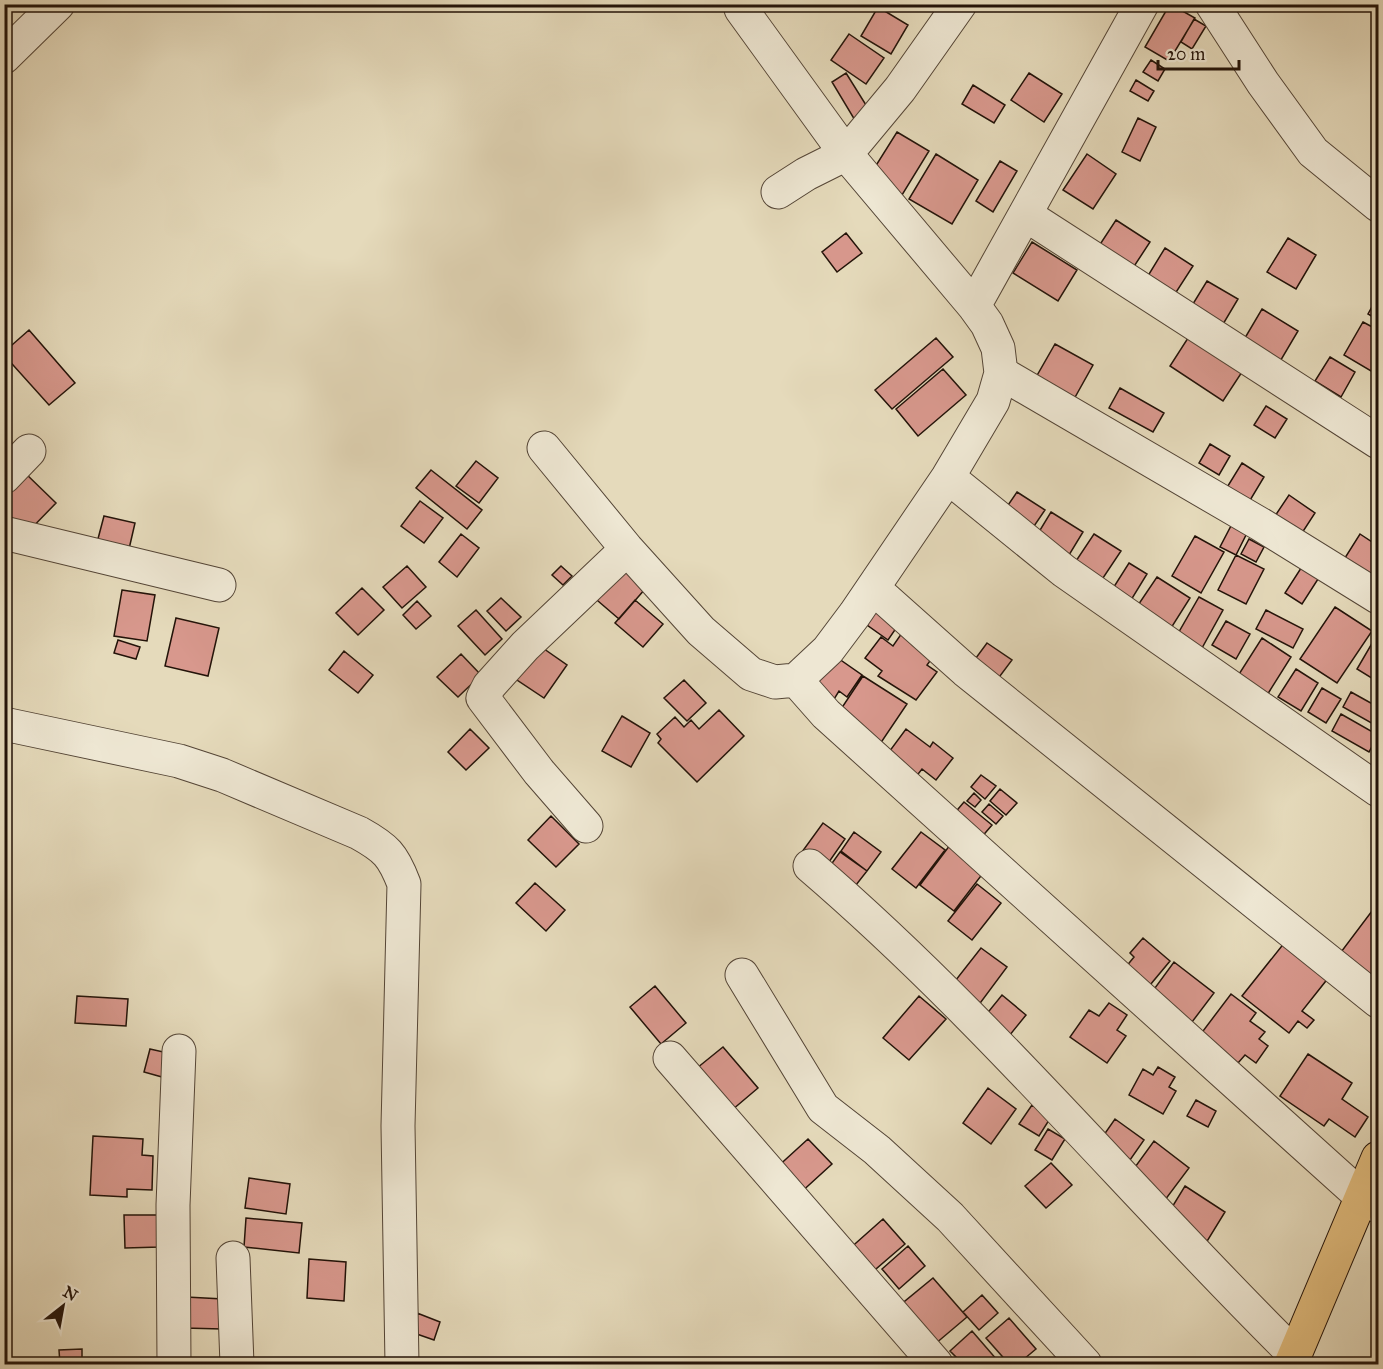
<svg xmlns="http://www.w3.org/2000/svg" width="1383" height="1369" viewBox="0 0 1383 1369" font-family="'IM FELL Great Primer',serif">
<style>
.building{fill:#d8988d;stroke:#231309;stroke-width:1.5}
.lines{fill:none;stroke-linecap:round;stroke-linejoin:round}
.minor-casing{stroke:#544536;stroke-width:35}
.major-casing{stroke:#231309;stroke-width:35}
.minor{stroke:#eee7d3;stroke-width:33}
.major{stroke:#e2bd7e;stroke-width:33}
</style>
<rect width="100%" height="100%" fill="#e5dabb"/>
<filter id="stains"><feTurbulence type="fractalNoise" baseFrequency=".00333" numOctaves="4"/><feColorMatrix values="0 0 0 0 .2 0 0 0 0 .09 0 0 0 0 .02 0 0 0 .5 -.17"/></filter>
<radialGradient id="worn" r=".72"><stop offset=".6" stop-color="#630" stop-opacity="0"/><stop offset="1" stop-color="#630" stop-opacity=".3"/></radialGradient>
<!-- building -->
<path class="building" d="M1170 4 1195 18 1169 61 1145 47Z
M878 7 908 25 891 54 861 36Z
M1194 19 1206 26 1192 49 1181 42Z
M849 34 884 58 866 84 831 60Z
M1151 60 1165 69 1158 81 1143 72Z
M846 73 871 113 856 122 832 82Z
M1029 73 1062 94 1044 122 1011 100Z
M1136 80 1154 91 1148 101 1130 91Z
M973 85 1005 105 994 123 962 104Z
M1138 118 1156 127 1140 161 1122 152Z
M897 132 929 151 902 195 870 175Z
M936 154 978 180 952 224 909 199Z
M1087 154 1116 174 1093 209 1063 190Z
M1000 161 1017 171 993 212 976 201Z
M1116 220 1150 242 1129 274 1095 252Z
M846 233 862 253 837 272 822 252Z
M1288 238 1316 255 1296 289 1267 272Z
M1032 242 1077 270 1058 301 1013 273Z
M1165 248 1193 266 1173 297 1146 279Z
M1207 281 1238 299 1219 331 1188 312Z
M1378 296V320L1368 314Z
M1262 309 1298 331 1275 370 1239 348Z
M1363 322 1378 330V357L1371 371 1344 355Z
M29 330 75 383 49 405 4 355V352Z
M936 338 953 357 892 409 875 390Z
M1188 338 1242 372 1223 401 1170 366Z
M1055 344 1093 365 1069 408 1031 386Z
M1330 357 1355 372 1341 397 1315 381Z
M943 369 966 395 918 436 896 409Z
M1120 388 1164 413 1153 432 1109 408Z
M1266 406 1287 419 1275 438 1254 425Z
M1210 444 1230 456 1219 475 1199 463Z
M476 461 498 478 479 503 456 486Z
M1242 463 1264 477 1249 502 1226 489Z
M431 470 482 510 467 529 416 488Z
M23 471 56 503 23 537 4 518V490Z
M1017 492 1045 510 1030 532 1002 514Z
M1289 495 1315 513 1302 533 1275 516Z
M420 501 443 518 424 543 401 526Z
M1051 512 1083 532 1066 560 1034 540Z
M104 516 135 523 126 562 94 554Z
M1233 522 1248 531 1236 555 1220 547Z
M461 534 479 548 457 577 439 562Z
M1094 534 1121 551 1101 581 1074 564Z
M1360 534 1378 546V583L1343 561Z
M1195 536 1224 552 1201 593 1172 576Z
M1249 539 1264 547 1256 562 1241 554Z
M1236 555 1264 569 1246 604 1218 590Z
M1129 563 1147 574 1128 605 1110 593Z
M617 564 645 589 619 619 591 595Z
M1303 565 1320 576 1302 604 1285 593Z
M407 566 426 587 402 608 383 587Z
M561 566 572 576 563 585 552 575Z
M1157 577 1190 598 1166 636 1132 614Z
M362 588 384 610 358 635 336 613Z
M122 590 155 595 147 641 114 636Z
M1199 597 1223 610 1197 657 1172 644Z
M501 598 521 617 506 631 487 611Z
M635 600 663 624 643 647 615 623Z
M417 601 431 616 416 629 403 615Z
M1335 607 1372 631 1337 683 1300 659Z
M877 609 899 624 888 640 867 625Z
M476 610 502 639 485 655 458 626Z
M1266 610 1303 629 1293 648 1256 629Z
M176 618 219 628 208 676 165 666Z
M1226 621 1250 634 1236 659 1212 645Z
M904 630 935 654 927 665 937 672 916 700 878 676 882 671 865 658 881 637 893 646Z
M1378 633V682L1357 669Z
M1262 638 1291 657 1264 700 1234 682Z
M118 640 140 647 136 659 114 653Z
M987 643 1012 660 994 684 970 666Z
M537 644 567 665 544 698 514 678Z
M344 651 373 675 358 693 329 670Z
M461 654 481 675 458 697 437 677Z
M832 654 862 675 847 697 839 691 831 704 809 689Z
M1296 669 1318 683 1301 711 1278 697Z
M863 676 907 704 880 744 835 718Z
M684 680 706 703 687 721 664 698Z
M1322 688 1341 699 1326 723 1308 712Z
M1351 692 1378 707V719L1375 725 1343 707Z
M719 710 744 736 697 782 658 743 661 739 657 734 675 717 684 727 691 720 699 729Z
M1341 714 1378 735 1369 752 1332 731Z
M622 716 650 733 631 767 602 751Z
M470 729 489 748 466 770 448 752Z
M906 729 930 747 933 742 953 758 936 780 922 769 915 778 886 756Z
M981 775 996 786 985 799 971 787Z
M1000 789 1017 803 1006 815 990 801Z
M974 793 981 800 975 807 967 801Z
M964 802 992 825 980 839 953 815Z
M989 804 1003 816 996 824 982 812Z
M551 816 579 844 556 867 528 840Z
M823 823 845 839 822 872 799 856Z
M854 832 881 852 867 871 841 851Z
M921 832 945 850 916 888 892 869Z
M950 845 984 872 954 911 920 885Z
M840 852 867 871 856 885 830 866Z
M535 883 565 910 546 931 516 903Z
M977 884 1001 903 972 940 948 921Z
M1378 903V987L1338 956Z
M1143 938 1170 961 1150 985 1121 973 1134 957 1130 953Z
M1285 942 1329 977 1302 1011 1314 1020 1307 1028 1298 1021 1289 1033 1242 996Z
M981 948 1007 967 975 1010 948 990Z
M1174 962 1214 993 1192 1022 1152 992Z
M655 986 686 1023 661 1044 630 1007Z
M1231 994 1256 1013 1250 1021 1265 1032 1259 1039 1268 1046 1256 1063 1245 1055 1238 1063 1200 1035Z
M1002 995 1026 1015 1005 1041 981 1021Z
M77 996 128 999 126 1026 75 1023Z
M919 996 946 1019 909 1060 883 1038Z
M1109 1003 1127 1015 1117 1030 1126 1036 1107 1063 1070 1037 1089 1010 1099 1016Z
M723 1047 758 1088 732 1110 697 1068Z
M150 1049 168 1053 162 1077 144 1072Z
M1308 1054 1352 1083 1342 1099 1368 1117 1355 1137 1329 1119 1324 1126 1280 1096Z
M1158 1067 1175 1077 1169 1087 1176 1091 1163 1114 1129 1095 1143 1069 1153 1075Z
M988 1088 1016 1109 991 1144 963 1123Z
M1196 1100 1216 1111 1208 1127 1187 1116Z
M1032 1105 1051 1117 1039 1136 1019 1124Z
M1115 1119 1144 1140 1130 1160 1101 1139Z
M1048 1129 1065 1139 1052 1160 1035 1150Z
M93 1136 143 1139 142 1155 153 1156 152 1190 127 1189V1197L90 1195Z
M808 1139 832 1164 798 1195 774 1170Z
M1154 1141 1189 1168 1165 1200 1130 1174Z
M1051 1163 1072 1185 1046 1208 1025 1186Z
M249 1178 290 1184 286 1214 245 1208Z
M1185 1186 1225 1212 1206 1243 1166 1217Z
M124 1215H159L160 1247 125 1248Z
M246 1218 302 1223 299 1253 244 1247Z
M883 1219 905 1244 869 1275 847 1251Z
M908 1246 925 1266 899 1289 882 1269Z
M309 1259 346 1262 344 1301 307 1298Z
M933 1278 967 1317 928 1350 899 1306Z
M982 1295 998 1313 979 1330 963 1312Z
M186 1297 223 1299 222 1329 184 1328Z
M417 1313 440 1322 434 1340 411 1332Z
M1009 1318 1036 1349 1018 1364H1009L986 1338Z
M972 1331 998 1361 993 1364H952L958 1359 950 1351Z
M82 1349V1364H60L59 1350Z"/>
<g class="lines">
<!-- minor casing -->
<g class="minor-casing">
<path id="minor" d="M1212 4 1263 83 1313 152 1378 205
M741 9 846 154 974 306
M4 57 58 4
M778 192 806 174 846 154 900 89 960 4
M1026 215 1378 442
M1001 373 1260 524 1378 597
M544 448 627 549 701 631 751 674 775 682 796 680 828 650 855 614 948 477 993 401 1001 373 998 348 987 324 974 306 1142 4
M4 477 29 451
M948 477 1064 571 1378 790
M4 533 219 585
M873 588 965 670 1378 1001
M796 680 826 714 1362 1197 1378 1206
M4 724 179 761 222 775 359 833C386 848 393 855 404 884L398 1126 402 1364
M586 826 539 772 483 698 489 686 525 646 627 549
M810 866C984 1015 1132 1194 1295 1355
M742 975 823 1108 877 1150 950 1217 1085 1364
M670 1058 936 1364
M233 1258 237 1364
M174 1364 173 1205 179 1051"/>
</g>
<!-- major casing -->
<g class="major-casing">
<path id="major" d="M1291 1364 1378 1158"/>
</g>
<!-- minor -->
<use href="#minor" class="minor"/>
<!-- major -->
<use href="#major" class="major"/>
</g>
<!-- margin -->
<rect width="1383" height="1369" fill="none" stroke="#e5dabb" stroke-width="24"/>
<rect x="6" y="6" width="1371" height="1357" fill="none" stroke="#231309" stroke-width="3"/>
<rect x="12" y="12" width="1359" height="1345" fill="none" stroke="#231309" stroke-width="1.5"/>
<!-- north arrow -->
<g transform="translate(63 1306) rotate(31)" stroke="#eee7d3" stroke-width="4.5" paint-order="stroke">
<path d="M0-4.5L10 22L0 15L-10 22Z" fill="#231309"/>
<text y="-9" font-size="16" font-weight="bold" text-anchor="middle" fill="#231309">N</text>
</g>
<!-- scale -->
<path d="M1158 60v9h81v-9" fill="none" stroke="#231309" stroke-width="3"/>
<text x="1167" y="60" font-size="18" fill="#231309" stroke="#eee7d3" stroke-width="4.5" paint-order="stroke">20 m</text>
<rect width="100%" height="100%" filter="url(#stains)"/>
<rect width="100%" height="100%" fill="url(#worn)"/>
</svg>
